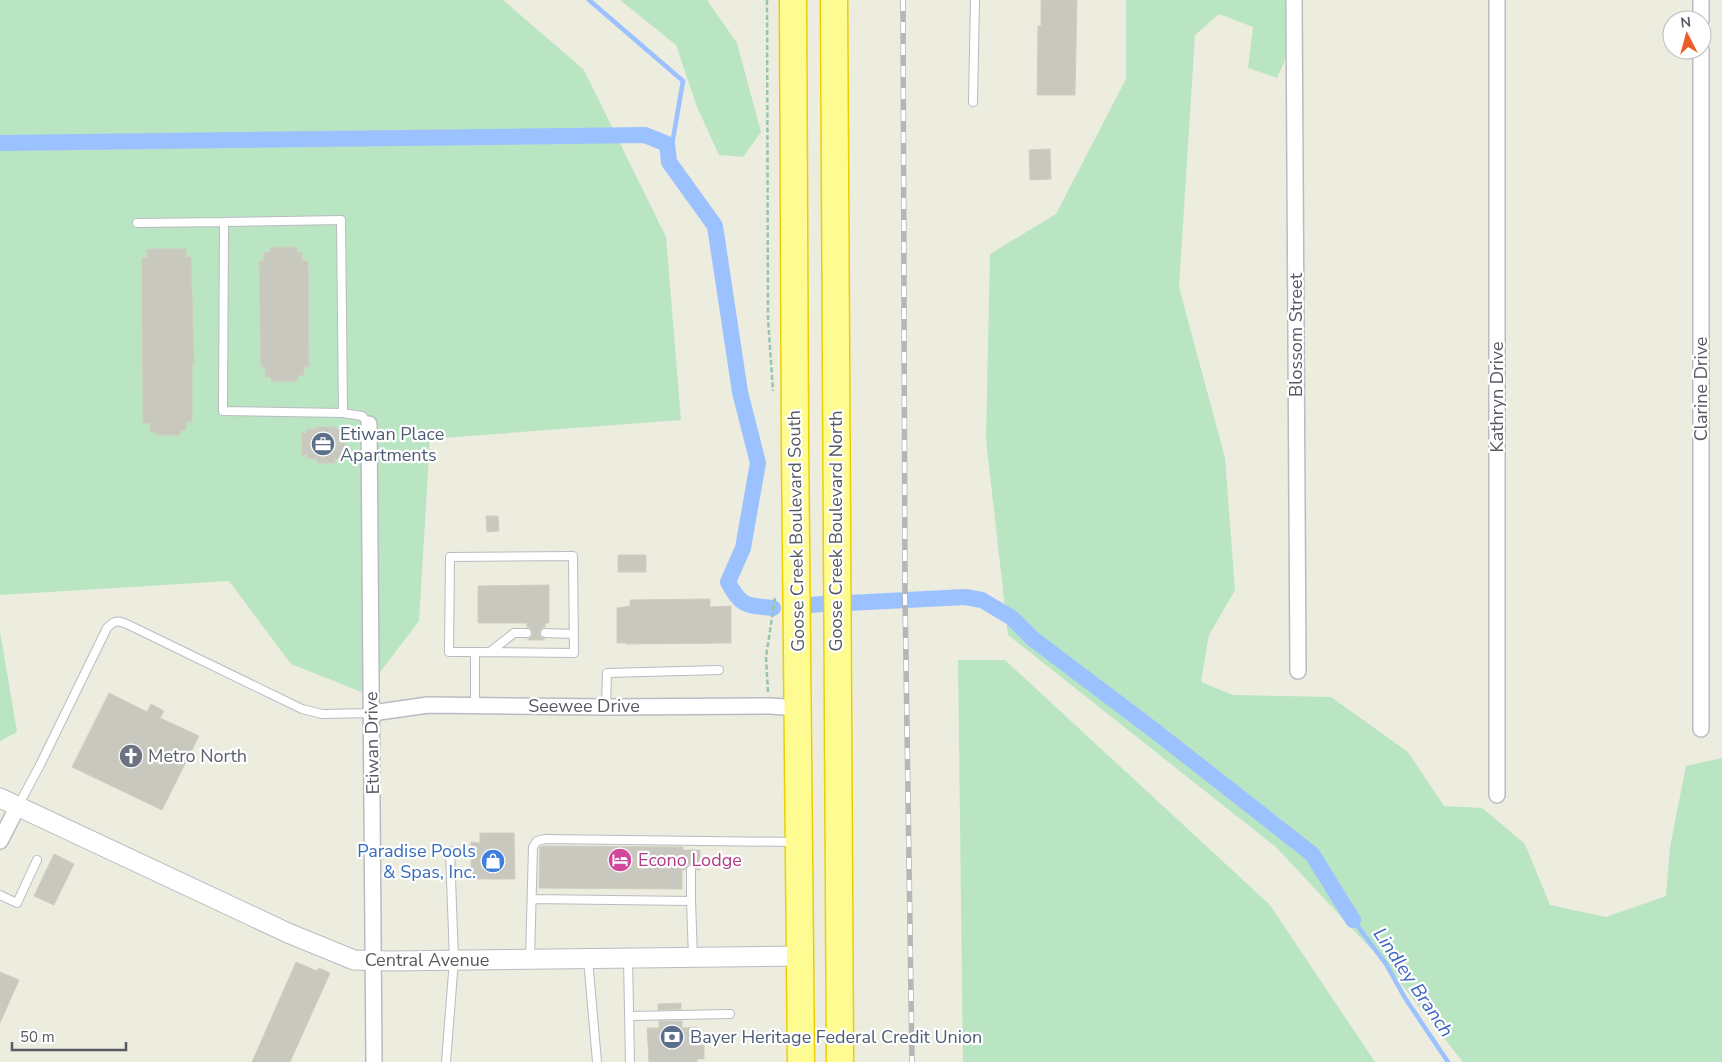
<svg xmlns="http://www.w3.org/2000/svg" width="1722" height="1062" viewBox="0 0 1722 1062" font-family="'Nunito Sans',sans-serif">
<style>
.green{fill:#bae5c3}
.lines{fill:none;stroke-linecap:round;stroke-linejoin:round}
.stream{stroke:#9cc1ff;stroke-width:4.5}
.canal{stroke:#9cc1ff;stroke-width:16}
.building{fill:#c9c8bf;stroke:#d1cebe}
.service-casing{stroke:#babbc2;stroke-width:10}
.minor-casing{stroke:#babbc2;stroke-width:18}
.tertiary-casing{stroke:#babbc2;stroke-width:21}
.trunk-casing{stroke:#ebd000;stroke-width:29}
.path{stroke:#93c6ac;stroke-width:2.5;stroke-dasharray:5 2.5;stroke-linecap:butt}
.service{stroke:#fff;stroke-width:8}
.minor{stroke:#fff;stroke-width:15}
.tertiary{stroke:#fff;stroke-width:19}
.trunk{stroke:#fefb92;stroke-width:26}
.rail-casing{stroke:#b5b6b6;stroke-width:5.5}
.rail{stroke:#fff;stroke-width:4;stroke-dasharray:11;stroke-linecap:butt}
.labels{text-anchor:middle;stroke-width:4.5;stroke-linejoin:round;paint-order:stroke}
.street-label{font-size:18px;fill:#585a61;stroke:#fff}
.service-label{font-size:18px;fill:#4e5e75;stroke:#fff;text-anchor:start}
.worship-label{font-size:18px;fill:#5b616d;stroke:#fff;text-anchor:start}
.shop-label{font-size:18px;fill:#366cbe;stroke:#fff;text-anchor:end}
.hotel-label{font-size:18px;fill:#b23c85;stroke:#fff;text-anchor:start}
.water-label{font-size:19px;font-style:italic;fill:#3d65c4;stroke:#fff}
</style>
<rect width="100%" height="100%" fill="#ececdf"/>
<!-- green -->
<path class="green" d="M0 0H503L584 70 666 237 681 420 430 439 419 621 364 693 291 664 229 581 0 595Z
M620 0H707L737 43 761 132 743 157 719 155 697 107 676 45Z
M1126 0H1290V49L1277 78 1248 68 1253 27 1219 14 1195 35 1179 287 1225 458 1235 590 1209 635 1201 682 1233 695 1331 697 1408 752 1444 806 1482 808 1525 844 1550 905 1606 917 1666 896 1670 847 1686 766 1722 758V1062H1463L1387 966 1277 848 1008 635 986 439 990 254 1056 214 1126 79Z
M0 631 17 732 0 741Z
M958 660H1005L1270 905 1375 1062H963Z"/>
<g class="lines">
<!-- stream -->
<path class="stream" d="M589 0 683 81 669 162
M1353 920 1386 964 1405 998 1448 1062"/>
<!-- canal -->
<path class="canal" d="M0 143 645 135 667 144 669 162 715 226 740 392 758 463 743 548 728 582C741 607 746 605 773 608
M848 603 965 597 982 600 1012 618 1033 639 1155 731 1312 854 1353 920
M811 605 822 604"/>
</g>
<!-- building -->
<path class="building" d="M1041 0H1077L1075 95H1037L1038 26H1041Z
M1050 149 1051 179 1030 180 1029 150Z
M297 247V252L302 253V261H308L309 367H304V375L297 376 298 381H271V377H265V367H261L259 261H264V252H270V248Z
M147 249H186V257H191L194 365H192V422H186V430L180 431V435H156V432H150V423H143L142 258H147Z
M317 427H335V429L345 430V459H334L335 463H317V459L307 458V455H302V433H307V429H317Z
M486 516H498L499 531 487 532Z
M618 555H646V572H618Z
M549 585V623H545V627L542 628 539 632 540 636 545 640H527L532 636 533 633 530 628 527 627V623H478V586Z
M710 599V607L731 606V643L626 644V643H617V608L630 606V600Z
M109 693 147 712 151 704 164 711 160 718 199 736 162 810 72 767Z
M480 833H514L515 879H471V842L480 843Z
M541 846 683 847V850H700V870H697L696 867 691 864 688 865 685 870H682V889L539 888 540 847Z
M54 854 74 864 54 905 34 896Z
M296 962 317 971 319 968 330 973 290 1062H252Z
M0 972 19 980 0 1023Z
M681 1003V1009L658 1010V1004Z
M659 1021H682V1028L697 1027V1045H704V1059H697V1062H649L647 1028H659Z"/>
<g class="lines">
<!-- service casing -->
<g class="service-casing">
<path id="service" d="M973 102 975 0
M137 223 224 222
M343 413 341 220 224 222 223 411 343 413 362 416 369 424
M545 633 574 634
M490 652 514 633H527
M475 705V652L574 653 573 556 450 557 449 652H475
M606 707 607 673 719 670
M18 806 40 765 107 628C117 617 122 622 133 627L302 709 322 714 372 713
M0 895 17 903 37 860
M532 899 691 901 693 957
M691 901V870
M530 958 533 847 537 841 545 839 794 842
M628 958 630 1062
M588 959 597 1062
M630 1016 730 1014
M446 1062 454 960 450 851"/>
</g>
<!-- minor casing -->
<g class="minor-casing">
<path id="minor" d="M1294 0 1298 671
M1701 0V20
M1701 50V729
M369 424 374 1062
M372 713 428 705 606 707 771 706 797 708
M1497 795V0
M0 841 18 806"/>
</g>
<!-- tertiary casing -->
<g class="tertiary-casing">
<path id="tertiary" d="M0 798 288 933 354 960 391 961 800 956"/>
</g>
<!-- trunk casing -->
<g class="trunk-casing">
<path id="trunk" d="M793 0 795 443 801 1062
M834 0 840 1062"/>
</g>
<!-- path -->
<path class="path" d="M767 0 768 319 773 391
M768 692 766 657 775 598"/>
<!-- service -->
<use href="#service" class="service"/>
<!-- minor -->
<use href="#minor" class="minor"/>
<!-- tertiary -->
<use href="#tertiary" class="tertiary"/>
<!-- trunk -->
<use href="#trunk" class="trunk"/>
<!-- rail casing -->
<g class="rail-casing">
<path id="rail" d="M903 0 905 595 912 1062"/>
</g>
<!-- rail -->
<use href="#rail" class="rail"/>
</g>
<!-- icons -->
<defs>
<g id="office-disc" transform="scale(1.25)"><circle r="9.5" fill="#5c6f8a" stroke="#fff"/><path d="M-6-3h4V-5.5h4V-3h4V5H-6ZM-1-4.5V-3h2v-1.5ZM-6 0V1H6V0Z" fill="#fff"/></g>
<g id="church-disc" transform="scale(1.25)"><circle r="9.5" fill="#6b7280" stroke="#fff"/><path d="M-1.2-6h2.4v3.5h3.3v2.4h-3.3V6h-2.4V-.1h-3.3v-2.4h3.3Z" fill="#fff"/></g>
<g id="hotel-disc" transform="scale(1.25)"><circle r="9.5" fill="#d1479c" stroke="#fff"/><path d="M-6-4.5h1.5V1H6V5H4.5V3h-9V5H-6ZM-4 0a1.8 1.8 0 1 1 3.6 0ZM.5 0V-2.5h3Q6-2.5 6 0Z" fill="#fff"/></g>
<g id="shop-disc" transform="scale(1.25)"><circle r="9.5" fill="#3f7fe0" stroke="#fff"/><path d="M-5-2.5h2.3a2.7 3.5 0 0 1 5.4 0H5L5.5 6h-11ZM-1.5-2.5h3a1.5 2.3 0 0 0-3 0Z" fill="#fff"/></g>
<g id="bank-disc" transform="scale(1.25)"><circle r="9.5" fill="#5c6f8a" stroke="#fff"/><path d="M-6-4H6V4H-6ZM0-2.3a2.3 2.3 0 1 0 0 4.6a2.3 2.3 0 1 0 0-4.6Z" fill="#fff"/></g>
</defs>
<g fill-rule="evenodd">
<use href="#office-disc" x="323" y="444"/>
<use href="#church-disc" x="131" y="756"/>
<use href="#hotel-disc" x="620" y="860"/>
<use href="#shop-disc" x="493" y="861"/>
<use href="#bank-disc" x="672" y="1037"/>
</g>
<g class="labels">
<!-- street labels -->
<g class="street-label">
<text transform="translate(1296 335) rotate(-90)" y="6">Blossom Street</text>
<text transform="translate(1701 389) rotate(-90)" y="6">Clarine Drive</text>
<text transform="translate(1497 397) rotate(-90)" y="6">Kathryn Drive</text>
<text transform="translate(796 531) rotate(-91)" y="6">Goose Creek Boulevard South</text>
<text transform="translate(836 531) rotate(-90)" y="6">Goose Creek Boulevard North</text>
<text x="584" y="712">Seewee Drive</text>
<text transform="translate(372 743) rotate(-91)" y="6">Etiwan Drive</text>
<text x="427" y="966">Central Avenue</text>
</g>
<!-- service labels -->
<g class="service-label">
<text x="340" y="440">Etiwan Place<tspan x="340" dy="21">Apartments</tspan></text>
<text x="690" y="1043">Bayer Heritage Federal Credit Union</text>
</g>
<!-- worship labels -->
<g class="worship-label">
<text x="148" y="762">Metro North</text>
</g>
<!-- shop labels -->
<g class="shop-label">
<text x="476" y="857">Paradise Pools<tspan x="476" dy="21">&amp; Spas, Inc.</tspan></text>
</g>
<!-- hotel labels -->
<g class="hotel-label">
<text x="638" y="866">Econo Lodge</text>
</g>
<!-- water labels -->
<g class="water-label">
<text transform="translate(1414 982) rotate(56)" y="7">Lindley Branch</text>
</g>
</g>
<!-- north arrow -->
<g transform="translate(1687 35) rotate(354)"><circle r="24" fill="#ffffff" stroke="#bcbdc0"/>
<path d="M0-4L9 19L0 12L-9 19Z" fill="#ec5c25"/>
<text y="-8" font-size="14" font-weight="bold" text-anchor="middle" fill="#585a61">N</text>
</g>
<!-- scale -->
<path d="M12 1042v8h114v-8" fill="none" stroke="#585a61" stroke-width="2.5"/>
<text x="20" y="1042" font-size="15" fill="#585a61" stroke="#ffffff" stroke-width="4" paint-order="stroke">50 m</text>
</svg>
